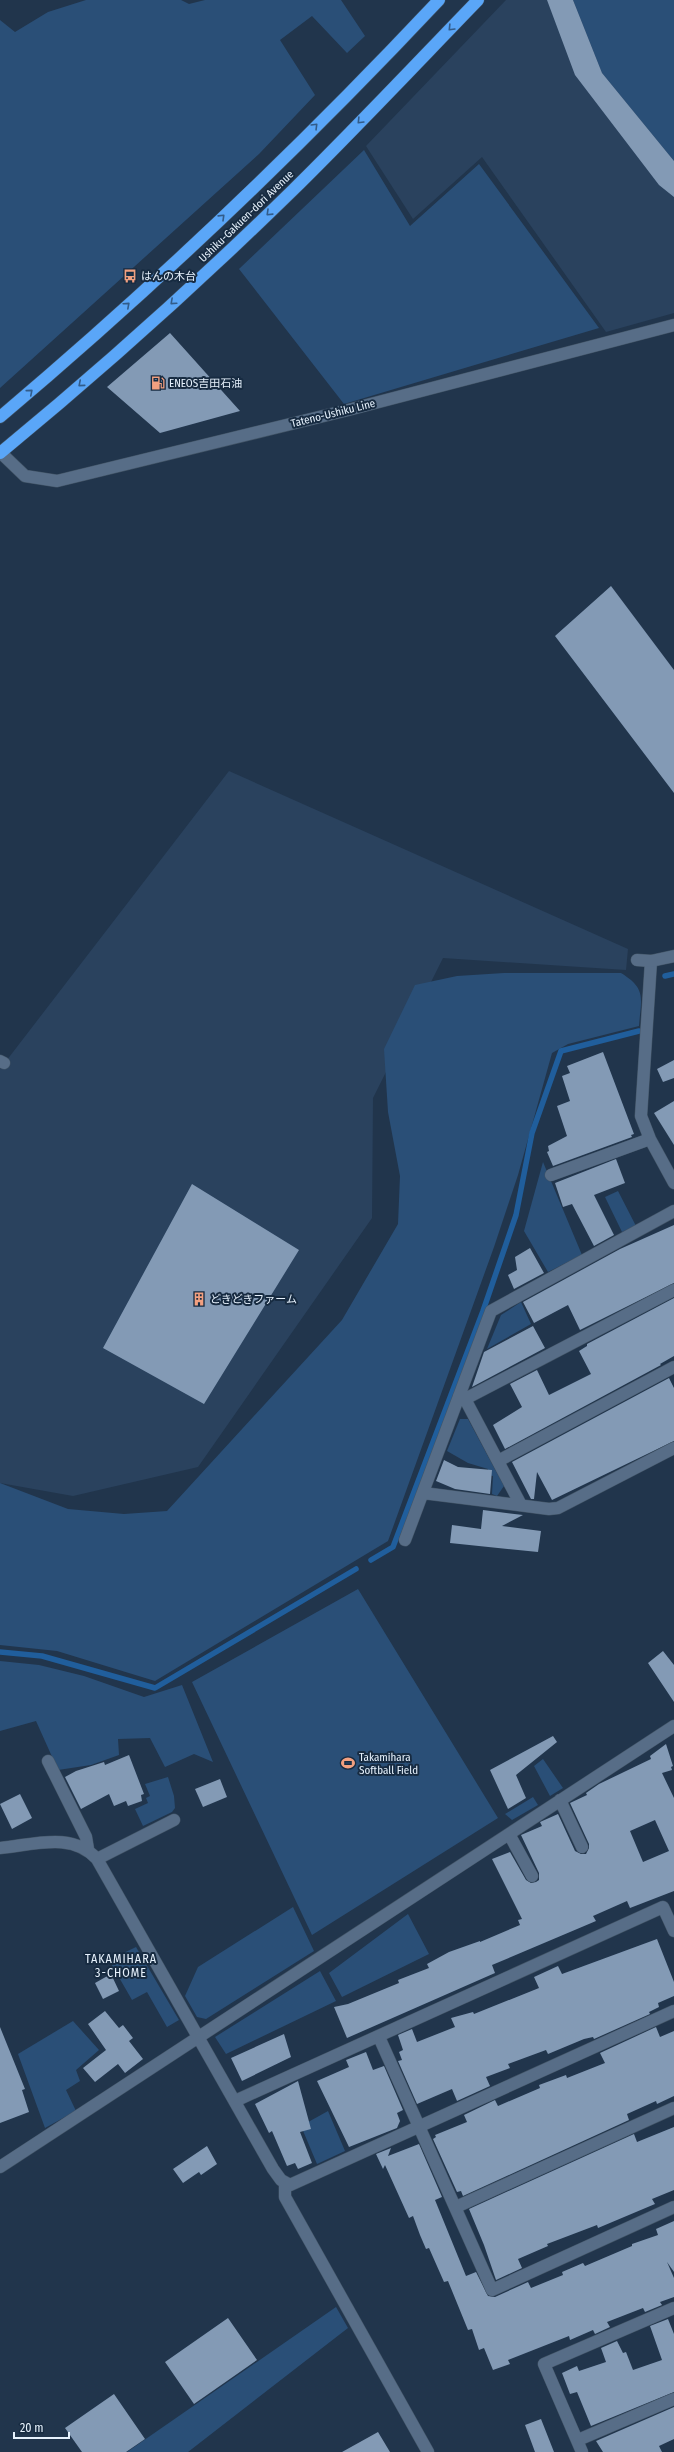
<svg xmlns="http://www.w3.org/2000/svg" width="674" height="2452" viewBox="0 0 674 2452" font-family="'Fira Sans Condensed','Noto Sans JP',sans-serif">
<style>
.built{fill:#2a425e}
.green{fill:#2a4f77}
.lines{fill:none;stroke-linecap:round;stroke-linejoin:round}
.stream{stroke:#205e9c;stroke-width:5.5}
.building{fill:#839ab5;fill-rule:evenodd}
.street-casing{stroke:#425466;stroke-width:13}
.secondary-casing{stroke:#425466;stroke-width:13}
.highway-casing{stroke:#425466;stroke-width:13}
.street{stroke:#576d87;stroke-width:12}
.secondary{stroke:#576d87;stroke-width:12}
.highway{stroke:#5aa6f8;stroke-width:12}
.oneway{stroke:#325c8a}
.labels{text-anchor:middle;stroke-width:4;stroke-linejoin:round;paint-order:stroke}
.street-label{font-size:11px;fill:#e7f2fd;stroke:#172b41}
.poi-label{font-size:11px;fill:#e7f2fd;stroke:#172b41;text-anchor:start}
.neighbourhood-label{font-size:12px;letter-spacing:1px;fill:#e7f2fd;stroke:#172b41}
</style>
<rect width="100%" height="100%" fill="#21354c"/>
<!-- built -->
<path class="built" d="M506 0H571L674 143V313L606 332 482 157 413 219 366 146Z
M229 771 628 949 626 970 443 958 373 1098 372 1218 198 1467 73 1496 0 1483V1069Z"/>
<!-- green -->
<path class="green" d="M86 0H181L189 4 205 0H341L365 36 347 53 312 16 280 40 315 95 259 154 0 388V20L15 32 48 12Z
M573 0H674V161L602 73Z
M364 150 410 226 479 164 599 328 344 404 239 269Z
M504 973H621C647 989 641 998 639 1026L568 1044 552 1053 518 1175 494 1247 388 1541 155 1681 57 1651 0 1645V1483L68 1509 124 1514 167 1511 342 1320 398 1224 400 1176 388 1112 384 1049 415 985 457 976Z
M543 1162 582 1255 548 1272 524 1231Z
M618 1191 636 1226 622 1232 605 1197Z
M521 1302 531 1324 487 1349 501 1315Z
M460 1419H468L504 1486 497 1496 492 1494 493 1476 488 1475V1469L468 1463 447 1451Z
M358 1589 498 1818 312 1935 192 1682Z
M0 1661 39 1665 84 1676 144 1697 182 1685 213 1762 194 1754 165 1767 150 1738 118 1739 119 1755 91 1765 58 1770 36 1721 0 1731Z
M543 1759 563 1788 550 1796 534 1766Z
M168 1777 174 1796 175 1808 172 1812 143 1826 135 1809 148 1803 146 1798 150 1796 145 1784Z
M533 1797 538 1805 512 1820 505 1814Z
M293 1907 314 1951 206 2019 197 2017 185 1996 198 1967Z
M408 1914 429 1954 342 1997 329 1973Z
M136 1947 179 2020 167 2027 147 1992 132 2000 109 1960Z
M320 1971 336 2001 226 2054 215 2037Z
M73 2021 99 2050 76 2070 80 2081 66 2090 76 2111 45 2128 18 2054Z
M328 2111 345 2151 317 2164 301 2126Z
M336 2307 348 2328 188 2452H127Z"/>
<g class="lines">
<!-- stream -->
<path class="stream" d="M665 976 674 974
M371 1560 393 1547 483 1311 516 1215 532 1133 561 1051 639 1031
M0 1652 42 1656 155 1688 356 1569"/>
</g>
<!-- building -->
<path class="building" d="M547 0H573L602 73 674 161V197L659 185 575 75Z
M170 333 240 411 160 433 107 387Z
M611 586 674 670V793L555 636Z
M603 1052 634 1134 631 1135 632 1137 553 1166 547 1152 549 1151 548 1146 567 1136 557 1106 570 1101 562 1076 570 1073 567 1066Z
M674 1060V1078L663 1082 657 1069Z
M674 1101V1145L654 1113Z
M616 1159 625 1183 594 1195 614 1235 594 1246 572 1204 563 1207 555 1183Z
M192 1184 299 1250 204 1404 103 1348Z
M674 1225V1283L580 1330 568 1305 534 1323 523 1302 620 1249Z
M530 1248 544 1273 514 1289 508 1275 517 1270 515 1257Z
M674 1298V1356L660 1364 661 1365 505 1449 493 1425 522 1407 510 1384 537 1370 549 1395 591 1374 579 1351 587 1346V1344Z
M533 1326 545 1348 472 1387 484 1352Z
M669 1378 674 1388V1441L552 1500 537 1472 534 1499H531L512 1462Z
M444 1460 458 1467 492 1470 490 1494 455 1489 436 1481Z
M483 1510 523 1515 502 1526 541 1531 538 1552 450 1543 452 1525 481 1529Z
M663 1651 674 1665V1702L648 1663Z
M553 1736 557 1742 516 1775 526 1798 508 1809 490 1770Z
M666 1744 673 1766 671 1767 672 1770 662 1773 674 1798V1891L630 1908 627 1901 593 1916 596 1921 492 1965 495 1973 347 2038 334 2007 348 2004 399 1983 398 1980 429 1968 427 1964 449 1952 480 1941V1942L520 1925 518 1920 522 1919 492 1859 510 1852 526 1880 531 1883 536 1882 539 1880V1873L521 1835 542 1826 540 1822 558 1814 575 1851 581 1854H586L589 1848V1844L570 1803 587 1795 586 1793 599 1784 651 1759 650 1756ZM655 1820 669 1851 643 1862 630 1831Z
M129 1755 144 1794 141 1795 142 1801 128 1806 126 1801 114 1806 109 1794 81 1809 65 1777 76 1771 104 1762 105 1765Z
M220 1779 227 1797 203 1807 195 1789Z
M20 1794 32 1818 12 1829 0 1804Z
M657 1939 674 1982V1996L658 2003 659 2007 649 2012 650 2014 594 2039 593 2037 584 2039 548 2054 546 2050 508 2064 510 2068 486 2077 490 2086 457 2101 452 2089 417 2104 398 2061 402 2060 399 2052 403 2050 398 2035 412 2029 417 2042 455 2027 451 2018 473 2012 474 2014 539 1988 534 1977 558 1966 562 1974Z
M111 1974 119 1991 103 1999 95 1983Z
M105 2011 119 2028 123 2025 133 2038 129 2041 143 2059 125 2073 118 2064 95 2082 83 2068 106 2050 88 2024Z
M0 2027 25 2089 22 2090 29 2112 0 2123Z
M656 2027 660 2037 674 2031V2096L657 2104 656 2101 627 2114 629 2120 463 2196 461 2191 457 2192 433 2139 436 2137 435 2135 467 2122 464 2115 495 2100 498 2106 540 2088 539 2085 566 2075 567 2078 605 2063 600 2053Z
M284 2034 291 2057 242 2081 231 2058Z
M366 2052 373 2070 384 2066 403 2110 397 2113 400 2121 397 2128 349 2147 317 2081 349 2067 346 2060Z
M298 2081 311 2129 300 2132 312 2163 298 2169 295 2163 287 2166 272 2131 269 2133 255 2104Z
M674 2127V2190L652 2199 655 2204 598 2228 597 2225 547 2244 548 2246 518 2259 522 2268 496 2280 484 2245 469 2209 634 2134 637 2142Z
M419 2144 442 2197 435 2200 466 2276 476 2272 488 2296 495 2297 528 2282 531 2288 563 2275 562 2272 583 2263 585 2266 632 2246V2244L658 2235 656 2229 674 2221V2272L667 2262 674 2278V2297L660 2302 662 2305 645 2312 643 2308 607 2322 610 2327 595 2334 593 2330 570 2340 569 2336 508 2360 510 2364 493 2370 484 2348 479 2350 472 2329 468 2330 448 2281 444 2282 429 2248 426 2249 420 2235 413 2216 409 2218 385 2165 383 2169 376 2154 391 2148 388 2156Z
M207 2146 217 2164 201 2175 199 2172 183 2183 173 2169Z
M228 2318 257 2360 194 2404 165 2362Z
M668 2319 674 2334V2392L591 2426 577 2392 570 2394 562 2373 577 2366 579 2371 606 2362 601 2348 617 2341 623 2353 626 2352 633 2370 662 2360 650 2326Z
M114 2394 145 2439 126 2452H82L65 2428Z
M674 2407V2439L659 2446 662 2452H603L596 2441Z
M541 2419 554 2452H535L525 2425Z
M378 2432 390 2452H342Z"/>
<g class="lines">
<!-- street casing -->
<g class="street-casing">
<path id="street" d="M651 961 641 1116 650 1139 674 1183
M551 1175 650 1139
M459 1396 465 1399 521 1505
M465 1399 674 1290
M498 1461 674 1367
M423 1493 549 1509 558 1508 674 1448
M405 1540 491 1311 674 1211
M48 1761 86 1837 88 1849
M560 1800 582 1847
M509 1834 532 1876
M0 1848C33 1845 72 1831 97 1859L273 2169 281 2180 290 2185 674 2011
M97 1859 174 1820
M379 2037 492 2290 674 2207
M235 2101 663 1907 674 1931
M0 2167 674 1726
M285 2183V2197L428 2452
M456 2207 674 2108
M578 2440 674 2399
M582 2452 544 2364 674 2308"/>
</g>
<!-- secondary casing -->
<g class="secondary-casing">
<path id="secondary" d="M0 452 25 476 57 481 348 410 674 325
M637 960 651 961 674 956
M0 1061 4 1063"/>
</g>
<!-- highway casing -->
<g class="highway-casing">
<path id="highway" d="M0 417C154 287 301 147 439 0
M0 453C101 370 200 281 293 190 356 128 417 63 478 0"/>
</g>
<!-- street -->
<use href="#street" class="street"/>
<!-- secondary -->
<use href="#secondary" class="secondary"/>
<!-- highway -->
<use href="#highway" class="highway"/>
</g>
<!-- one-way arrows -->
<defs><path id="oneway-chevron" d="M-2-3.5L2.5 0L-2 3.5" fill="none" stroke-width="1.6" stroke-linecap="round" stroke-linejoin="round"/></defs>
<g class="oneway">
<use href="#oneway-chevron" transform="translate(451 28) rotate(134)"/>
<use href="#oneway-chevron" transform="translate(360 121) rotate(134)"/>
<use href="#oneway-chevron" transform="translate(315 126) rotate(-45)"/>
<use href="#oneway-chevron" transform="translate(269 213) rotate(136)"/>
<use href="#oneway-chevron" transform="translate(222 217) rotate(-44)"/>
<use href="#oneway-chevron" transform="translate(173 302) rotate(138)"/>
<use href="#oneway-chevron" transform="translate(127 305) rotate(-42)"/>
<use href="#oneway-chevron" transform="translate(81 384) rotate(139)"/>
<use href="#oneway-chevron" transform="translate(30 392) rotate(-41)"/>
</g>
<!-- icons -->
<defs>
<g id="bus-bare" transform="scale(1.08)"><path d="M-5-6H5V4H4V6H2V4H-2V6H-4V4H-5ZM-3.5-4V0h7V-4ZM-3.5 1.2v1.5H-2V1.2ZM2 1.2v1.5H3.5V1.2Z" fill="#f2a080" stroke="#172b41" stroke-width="2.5" paint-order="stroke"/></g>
<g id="fuel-bare" transform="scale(1.08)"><path d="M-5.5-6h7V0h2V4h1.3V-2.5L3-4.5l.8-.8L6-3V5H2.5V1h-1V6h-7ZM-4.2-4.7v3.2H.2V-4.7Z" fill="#f2a080" stroke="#172b41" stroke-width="2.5" paint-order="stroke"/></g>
<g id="building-bare" transform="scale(1.08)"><path d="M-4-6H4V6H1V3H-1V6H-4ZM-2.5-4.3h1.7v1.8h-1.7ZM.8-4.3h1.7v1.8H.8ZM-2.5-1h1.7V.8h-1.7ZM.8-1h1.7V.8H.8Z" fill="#f2a080" stroke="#172b41" stroke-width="2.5" paint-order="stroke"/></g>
<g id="stadium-bare" transform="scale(1.08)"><path d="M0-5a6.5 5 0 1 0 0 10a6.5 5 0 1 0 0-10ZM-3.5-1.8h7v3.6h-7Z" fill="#f2a080" stroke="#172b41" stroke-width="2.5" paint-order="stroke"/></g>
</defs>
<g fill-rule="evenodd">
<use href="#bus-bare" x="130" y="276"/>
<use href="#fuel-bare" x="158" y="383"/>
<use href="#building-bare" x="199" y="1299"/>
<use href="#stadium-bare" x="348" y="1763"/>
</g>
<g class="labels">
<!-- street labels -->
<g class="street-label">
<text transform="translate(246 216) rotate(-44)" y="4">Ushiku-Gakuen-dori Avenue</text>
<text transform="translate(333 413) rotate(-14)" y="4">Tateno-Ushiku Line</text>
</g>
<!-- poi labels -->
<g class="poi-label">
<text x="141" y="280">はんの木台</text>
<text x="169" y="387">ENEOS吉田石油</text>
<text x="210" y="1303">どきどきファーム</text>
<text x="359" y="1761">Takamihara<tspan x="359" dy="13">Softball Field</tspan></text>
</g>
<!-- neighbourhood labels -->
<g class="neighbourhood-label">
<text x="121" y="1963">TAKAMIHARA<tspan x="121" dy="14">3-CHOME</tspan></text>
</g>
</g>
<!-- scale -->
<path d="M14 2432v6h55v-6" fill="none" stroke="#e7f2fd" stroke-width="2"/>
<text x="20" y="2432" font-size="12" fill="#e7f2fd" stroke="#172b41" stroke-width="3" paint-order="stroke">20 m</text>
</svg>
